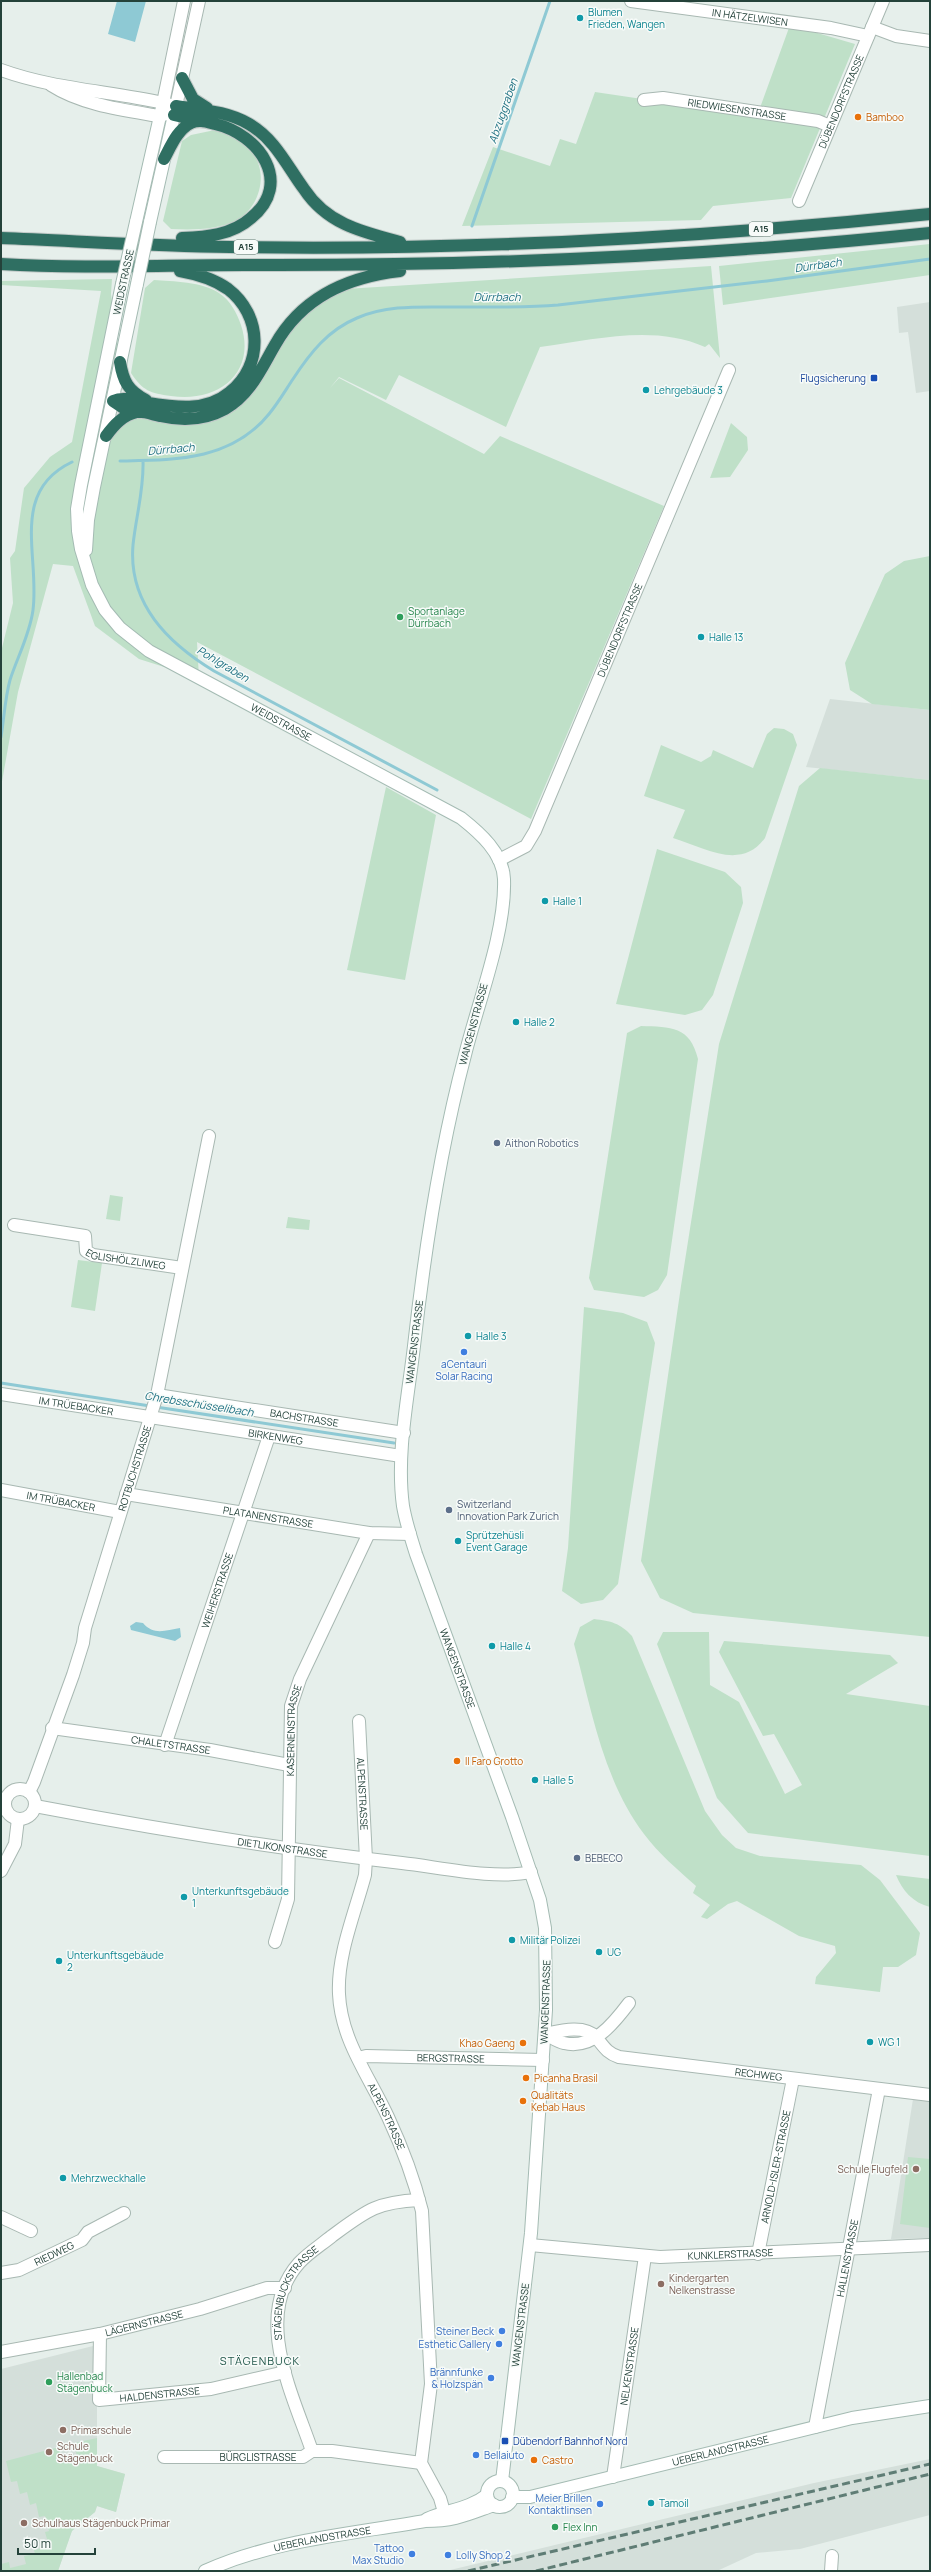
<svg xmlns="http://www.w3.org/2000/svg" width="931" height="2572" viewBox="0 0 931 2572" font-family="Manrope,sans-serif">
<style>
.built{fill:#d4dfda}
.green{fill:#bfe0c8}
.water{fill:#8ec9d4}
.lines{fill:none;stroke-linecap:round;stroke-linejoin:round}
.stream{stroke:#8ec9d4;stroke-width:3}
.minor-casing{stroke:#a8b8b2;stroke-width:14}
.tertiary-casing{stroke:#a8b8b2;stroke-width:14}
.secondary-casing{stroke:#a4bbb3;stroke-width:14}
.motorway-casing{stroke:#c2cac8;stroke-width:14}
.minor{stroke:#fff;stroke-width:12}
.tertiary{stroke:#fff;stroke-width:12}
.secondary{stroke:#fff;stroke-width:12}
.motorway{stroke:#2f6f62;stroke-width:12}
.rail{stroke:#5f7d75;stroke-width:3;stroke-dasharray:8 4;stroke-linecap:butt}
.secondary-bridge-casing{stroke:#a4bbb3;stroke-width:14;stroke-linecap:butt}
.secondary-bridge{stroke:#fff;stroke-width:12}
.culture-dot{fill:#0f9aa8;stroke:#f7fbf9;stroke-width:1.5}
.food-dot{fill:#e8710a;stroke:#f7fbf9;stroke-width:1.5}
.transit-dot{fill:#1a4fb4;stroke:#f7fbf9;stroke-width:1.5}
.leisure-dot{fill:#2e9e5b;stroke:#f7fbf9;stroke-width:1.5}
.service-dot{fill:#5c6f8a;stroke:#f7fbf9;stroke-width:1.5}
.shop-dot{fill:#3f7fe0;stroke:#f7fbf9;stroke-width:1.5}
.education-dot{fill:#8d6e63;stroke:#f7fbf9;stroke-width:1.5}
.labels{text-anchor:middle;stroke-width:3;stroke-linejoin:round;paint-order:stroke}
.shield{fill:#f7fbf9;stroke:#637a73;stroke-width:1}
.shield-label{font-size:9px;font-weight:bold;fill:#24423a}
.culture-label{font-size:10px;fill:#0d838f;stroke:#f7fbf9;text-anchor:start}
.street-label{font-size:10px;fill:#24423a;stroke:#f7fbf9}
.food-label{font-size:10px;fill:#c56008;stroke:#f7fbf9;text-anchor:start}
.transit-label{font-size:10px;fill:#164399;stroke:#f7fbf9;text-anchor:end}
.leisure-label{font-size:10px;fill:#27864d;stroke:#f7fbf9;text-anchor:start}
.service-label{font-size:10px;fill:#4e5e75;stroke:#f7fbf9;text-anchor:start}
.shop-label{font-size:10px;fill:#366cbe;stroke:#f7fbf9;text-anchor:end}
.education-label{font-size:10px;fill:#785e54;stroke:#f7fbf9;text-anchor:start}
.water-label{font-size:11px;font-style:italic;fill:#1c6f80;stroke:#f7fbf9}
.neighbourhood-label{font-size:11px;letter-spacing:1px;fill:#1f5548;stroke:#f7fbf9}
</style>
<rect width="100%" height="100%" fill="#e6efeb"/>
<!-- built -->
<path class="built" d="M930 302V391L916 393 908 332 899 333 897 307Z
M830 699 930 710V780L806 767Z
M913 2099 930 2101V2238L891 2239Z
M93 2346 97 2405V2466L125 2474 116 2512 97 2506 95 2512 72 2530 58 2571H1V2369Z
M930 2459V2515L800 2549 756 2553 717 2571H446L814 2483Z"/>
<!-- green -->
<path class="green" d="M790 25 855 44 791 198 713 206 701 220 462 226 493 147 550 166 560 139 576 144 595 92 757 116Z
M215 130C228 134 239 139 249 149 270 169 261 207 237 220 218 230 193 230 171 229L163 221 182 141 191 135Z
M930 244V275L723 305 719 266Z
M711 266 720 358 709 344 705 347C653 324 594 340 540 347L506 427 399 375 386 400 339 377 330 388 339 378 484 454 500 436 664 506 531 819 197 642 199 678 139 659 95 626 73 566 53 564 18 692 1 787V652L13 603 10 558 15 551 24 488 50 457 72 442 101 291 1 285V281L112 279 111 294 120 362 106 434 129 415 169 418 218 413 275 345 329 290Z
M154 280C172 281 203 282 219 293 230 300 237 313 241 325 257 374 217 403 171 396 150 393 143 391 131 373L145 288Z
M731 423 747 437 748 450 730 477 710 478Z
M930 556V710L872 704 850 690 845 663 885 574 904 561Z
M774 728 784 729 793 734 797 745 765 838C741 871 705 848 673 838L685 810 644 796 661 745 701 762 711 756 713 750 753 768 767 734Z
M820 768 930 780V1637L693 1613 660 1598 641 1561 681 1286 719 1044 799 786Z
M386 787 436 815 405 980 347 970Z
M657 849 725 872 741 887 743 903 713 995 702 1010 685 1015 616 1004Z
M641 1026C671 1027 690 1026 698 1059L667 1275 658 1290 644 1297 594 1290 589 1278 627 1033Z
M110 1195 123 1197 120 1221 106 1219Z
M288 1217 310 1220 309 1230 286 1228Z
M78 1260 102 1263 95 1311 71 1307Z
M584 1307 623 1313 647 1322 655 1343 618 1584 603 1600 581 1604 562 1591 568 1548Z
M594 1619C611 1621 620 1623 632 1636L705 1811 722 1835 736 1848 760 1856 861 1865 880 1880 920 1933 916 1955 898 1967H883L880 1992 815 1984 816 1977 836 1953 835 1946 799 1936 737 1901 728 1904 707 1919 701 1917 710 1905 693 1893 696 1886C677 1869 659 1854 644 1834 603 1780 591 1708 574 1644L580 1627Z
M663 1632H709L710 1685 739 1702 785 1794 802 1785 774 1734 763 1736 719 1652 724 1641 890 1655 898 1663 846 1694 930 1706V1856L748 1833 717 1798 657 1644Z
M896 1875 930 1879V1907C913 1903 902 1890 896 1875Z
M908 2157 930 2159V2228L900 2224Z
M97 2438V2466L125 2474 116 2512 97 2506 95 2512 72 2531 58 2571H1V2564L9 2562 10 2568 26 2564 24 2556 35 2554 34 2550 49 2546 45 2532 49 2531 45 2516 39 2517 36 2503 30 2505 27 2492 20 2494 17 2481 11 2482 6 2461 59 2447 62 2460 77 2457 74 2443Z"/>
<!-- water -->
<path class="water" d="M117 1H146L135 42 108 34Z
M136 1622 143 1623C154 1636 166 1630 180 1628L181 1637 175 1641 131 1630 130 1626Z"/>
<g class="lines">
<!-- stream -->
<path class="stream" d="M472 226 550 1
M120 461C175 460 231 461 269 414 278 403 285 391 293 379 310 353 328 330 357 318 387 305 419 307 450 307 486 307 522 308 558 305L767 281 930 259
M143 461C144 490 136 516 133 545 128 604 168 643 214 671L437 790
M1 737C4 719 5 698 10 680 17 658 30 634 33 610 40 556 9 492 72 462
M1 1383 150 1406
M156 1407 394 1443"/>
<!-- minor casing -->
<g class="minor-casing">
<g id="minor">
<path id="s1" d="M631 1 831 28 868 36"/>
<path d="M872 27 896 36 930 41"/>
<path d="M1 70C53 89 109 91 163 103"/>
<path d="M51 85C82 105 124 110 159 116L167 114 174 115"/>
<path id="s2" d="M644 100 663 98 818 121 830 126"/>
<path id="s3" d="M799 201 883 1"/>
<path id="s4" d="M499 860 526 846 535 831 729 370"/>
<path id="s5" d="M14 1225 85 1236 86 1251 93 1255 182 1268"/>
<path id="s6" d="M1 1394 401 1456"/>
<path id="s7" d="M157 1395 404 1433"/>
<path id="s8" d="M1 1490 120 1512"/>
<path id="s9" d="M126 1494 369 1533 410 1534"/>
<path id="s10" d="M359 1721 366 1859 365 1875C355 1913 337 1955 339 1994 341 2040 369 2076 388 2117 402 2147 414 2179 422 2211L431 2384 421 2463 440 2498 444 2512"/>
<path id="s11" d="M52 1728 210 1750 289 1765"/>
<path id="s12" d="M165 1745 269 1436"/>
<path id="s13" d="M29 1792 34 1782 73 1675 83 1643 85 1628 157 1395 209 1136"/>
<path d="M1 1871 15 1844 18 1819"/>
<path id="s14" d="M275 1942 288 1899 291 1706 300 1679 369 1533"/>
<path id="s15" d="M545 2034C559 2031 584 2024 596 2037 604 2047 607 2053 619 2057L930 2095"/>
<path d="M545 2034C551 2037 558 2042 564 2043 593 2050 614 2023 629 2003"/>
<path id="s16" d="M358 2058 366 2056 543 2060"/>
<path d="M1 2217 31 2231"/>
<path id="s17" d="M530 2245 660 2257 930 2245"/>
<path id="s18" d="M758 2254 793 2079"/>
<path id="s19" d="M1 2273 19 2270 82 2240 88 2232 124 2213"/>
<path id="s20" d="M100 2334 99 2400 211 2389 285 2372"/>
<path id="s21" d="M1 2352 100 2334 200 2309 267 2288H285"/>
<path id="s22" d="M815 2427 879 2089"/>
<path id="s23" d="M312 2451C293 2395 252 2316 299 2263 308 2253 321 2245 332 2236 366 2211 376 2202 419 2200"/>
<path id="s24" d="M164 2457H303L312 2451H332L421 2463"/>
<path id="s25" d="M613 2477 645 2256"/>
<path d="M831 2571 832 2556"/>
</g>
</g>
<!-- tertiary casing -->
<g class="tertiary-casing">
<g id="tertiary">
<path d="M163 103 184 1"/>
<path d="M176 106 199 1"/>
<circle cx="20" cy="1804" r="15"/>
<path id="s26" d="M35 1806C156 1829 279 1849 402 1863 439 1867 495 1880 531 1872"/>
</g>
</g>
<!-- secondary casing -->
<g class="secondary-casing">
<g id="secondary">
<path d="M136 222 163 103"/>
<path d="M150 222 176 106 163 103"/>
<path id="s27" d="M122 284 81 485 77 509 78 531 81 549 92 585 105 610 120 628 149 651 461 818C480 833 503 853 504 879 506 932 478 1002 465 1055 440 1150 425 1247 414 1346 408 1398 396 1454 403 1506 406 1523 411 1538 416 1554L512 1817 540 1900 545 1928 546 2010 531 2233 502 2481"/>
<path d="M86 550 88 520 94 487 137 284"/>
<circle cx="500" cy="2494" r="13"/>
<path id="s28" d="M512 2497H530L852 2418 930 2406"/>
<path d="M427 2519C447 2510 469 2509 487 2495"/>
<path id="s29" d="M205 2571C274 2540 351 2534 425 2521 455 2521 466 2515 494 2505"/>
</g>
</g>
<!-- motorway casing -->
<g class="motorway-casing">
<path id="motorway" d="M182 78 193 99 207 108
M176 106C201 110 227 111 249 124 275 139 287 166 304 189 327 224 362 232 400 242
M174 115 200 121
M164 159C171 146 177 130 191 123 199 119 207 122 215 124 259 134 294 183 251 218 232 235 206 237 182 238
M1 238C77 241 154 246 230 247 463 251 698 238 930 214
M1 264C82 269 163 265 244 265 473 266 702 257 930 233
M120 362C123 381 128 391 146 400
M138 412 125 409 113 401C123 397 133 400 143 402 173 407 205 413 230 392 264 365 262 315 228 289 214 279 197 274 180 271
M106 436C114 425 123 415 137 412 144 411 154 415 160 416 182 421 205 420 225 409 250 395 261 369 275 345 302 297 347 277 400 271"/>
</g>
<!-- minor -->
<use href="#minor" class="minor"/>
<!-- tertiary -->
<use href="#tertiary" class="tertiary"/>
<!-- secondary -->
<use href="#secondary" class="secondary"/>
<!-- motorway -->
<use href="#motorway" class="motorway"/>
<!-- rail -->
<path class="rail" d="M468 2571 930 2464
M536 2571 930 2474"/>
<!-- secondary-bridge casing -->
<g class="secondary-bridge-casing">
<path id="secondary-bridge" d="M122 284 136 222
M137 284 150 222"/>
</g>
<!-- secondary-bridge -->
<use href="#secondary-bridge" class="secondary-bridge"/>
</g>
<!-- markers -->
<g class="culture-dot">
<circle cx="580" cy="18" r="4"/>
<circle cx="646" cy="390" r="4"/>
<circle cx="701" cy="637" r="4"/>
<circle cx="545" cy="901" r="4"/>
<circle cx="516" cy="1022" r="4"/>
<circle cx="468" cy="1336" r="4"/>
<circle cx="458" cy="1541" r="4"/>
<circle cx="492" cy="1646" r="4"/>
<circle cx="535" cy="1780" r="4"/>
<circle cx="184" cy="1897" r="4"/>
<circle cx="512" cy="1940" r="4"/>
<circle cx="599" cy="1952" r="4"/>
<circle cx="59" cy="1961" r="4"/>
<circle cx="870" cy="2042" r="4"/>
<circle cx="63" cy="2178" r="4"/>
<circle cx="651" cy="2503" r="4"/>
</g>
<g class="food-dot">
<circle cx="858" cy="117" r="4"/>
<circle cx="457" cy="1761" r="4"/>
<circle cx="523" cy="2043" r="4"/>
<circle cx="526" cy="2078" r="4"/>
<circle cx="523" cy="2101" r="4"/>
<circle cx="534" cy="2460" r="4"/>
</g>
<g class="transit-dot">
<rect x="870" y="374" width="8" height="8" rx="2"/>
<rect x="501" y="2437" width="8" height="8" rx="2"/>
</g>
<g class="leisure-dot">
<circle cx="400" cy="617" r="4"/>
<circle cx="49" cy="2382" r="4"/>
<circle cx="555" cy="2527" r="4"/>
</g>
<g class="service-dot">
<circle cx="497" cy="1143" r="4"/>
<circle cx="449" cy="1510" r="4"/>
<circle cx="577" cy="1858" r="4"/>
</g>
<g class="shop-dot">
<circle cx="464" cy="1352" r="4"/>
<circle cx="502" cy="2331" r="4"/>
<circle cx="499" cy="2344" r="4"/>
<circle cx="491" cy="2378" r="4"/>
<circle cx="476" cy="2455" r="4"/>
<circle cx="600" cy="2504" r="4"/>
<circle cx="412" cy="2554" r="4"/>
<circle cx="448" cy="2555" r="4"/>
</g>
<g class="education-dot">
<circle cx="916" cy="2169" r="4"/>
<circle cx="661" cy="2284" r="4"/>
<circle cx="63" cy="2430" r="4"/>
<circle cx="49" cy="2452" r="4"/>
<circle cx="24" cy="2523" r="4"/>
</g>
<g class="labels">
<!-- shield labels -->
<g class="shield">
<rect x="749" y="222" width="24" height="14" rx="3"/>
<rect x="234" y="240" width="24" height="14" rx="3"/>
</g>
<g class="shield-label">
<text x="761" y="232">A15</text>
<text x="246" y="250">A15</text>
</g>
<!-- culture labels -->
<g class="culture-label">
<text x="588" y="16">Blumen<tspan x="588" dy="12">Frieden, Wangen</tspan></text>
<text x="654" y="394">Lehrgebäude 3</text>
<text x="709" y="641">Halle 13</text>
<text x="553" y="905">Halle 1</text>
<text x="524" y="1026">Halle 2</text>
<text x="476" y="1340">Halle 3</text>
<text x="466" y="1539">Sprützehüsli<tspan x="466" dy="12">Event Garage</tspan></text>
<text x="500" y="1650">Halle 4</text>
<text x="543" y="1784">Halle 5</text>
<text x="192" y="1895">Unterkunftsgebäude<tspan x="192" dy="12">1</tspan></text>
<text x="520" y="1944">Militär Polizei</text>
<text x="607" y="1956">UG</text>
<text x="67" y="1959">Unterkunftsgebäude<tspan x="67" dy="12">2</tspan></text>
<text x="878" y="2046">WG 1</text>
<text x="71" y="2182">Mehrzweckhalle</text>
<text x="659" y="2507">Tamoil</text>
</g>
<!-- street labels -->
<g class="street-label">
<text dy="4" stroke="none"><textPath href="#s1" startOffset="120">IN HÄTZELWISEN</textPath></text>
<text dy="4" stroke="none"><textPath href="#s3" startOffset="108">DÜBENDORFSTRASSE</textPath></text>
<text dy="4" stroke="none"><textPath href="#s2" startOffset="94">RIEDWIESENSTRASSE</textPath></text>
<text transform="translate(123 282) rotate(-78)" y="4">WEIDSTRASSE</text>
<text dy="4" stroke="none"><textPath href="#s4" startOffset="266">DÜBENDORFSTRASSE</textPath></text>
<text dy="4" stroke="none"><textPath href="#s27" startOffset="546">WEIDSTRASSE</textPath></text>
<text transform="translate(473 1024) rotate(-75)" y="4">WANGENSTRASSE</text>
<text dy="4" stroke="none"><textPath href="#s5" startOffset="128">EGLISHÖLZLIWEG</textPath></text>
<text transform="translate(414 1342) rotate(-83)" y="4">WANGENSTRASSE</text>
<text dy="4" stroke="none"><textPath href="#s6" startOffset="76">IM TRÜEBACKER</textPath></text>
<text dy="4" stroke="none"><textPath href="#s7" startOffset="149">BACHSTRASSE</textPath></text>
<text dy="4" stroke="none"><textPath href="#s6" startOffset="278">BIRKENWEG</textPath></text>
<text dy="4" stroke="none"><textPath href="#s13" startOffset="341">ROTBUCHSTRASSE</textPath></text>
<text dy="4" stroke="none"><textPath href="#s8" startOffset="61">IM TRÜBACKER</textPath></text>
<text dy="4" stroke="none"><textPath href="#s9" startOffset="144">PLATANENSTRASSE</textPath></text>
<text dy="4" stroke="none"><textPath href="#s12" startOffset="163">WEIHERSTRASSE</textPath></text>
<text dy="4" stroke="none"><textPath href="#s27" startOffset="1636">WANGENSTRASSE</textPath></text>
<text dy="4" stroke="none"><textPath href="#s14" startOffset="214">KASERNENSTRASSE</textPath></text>
<text dy="4" stroke="none"><textPath href="#s11" startOffset="120">CHALETSTRASSE</textPath></text>
<text dy="4" stroke="none"><textPath href="#s10" startOffset="73">ALPENSTRASSE</textPath></text>
<text dy="4" stroke="none"><textPath href="#s26" startOffset="251">DIETLIKONSTRASSE</textPath></text>
<text transform="translate(545 2002) rotate(-88)" y="4">WANGENSTRASSE</text>
<text dy="4" stroke="none"><textPath href="#s16" startOffset="93">BERGSTRASSE</textPath></text>
<text dy="4" stroke="none"><textPath href="#s15" startOffset="225">RECHWEG</textPath></text>
<text dy="4" stroke="none"><textPath href="#s10" startOffset="409">ALPENSTRASSE</textPath></text>
<text dy="4" stroke="none"><textPath href="#s18" startOffset="89">ARNOLD-ISLER-STRASSE</textPath></text>
<text dy="4" stroke="none"><textPath href="#s19" startOffset="57">RIEDWEG</textPath></text>
<text dy="4" stroke="none"><textPath href="#s17" startOffset="201">KUNKLERSTRASSE</textPath></text>
<text dy="4" stroke="none"><textPath href="#s22" startOffset="172">HALLENSTRASSE</textPath></text>
<text dy="4" stroke="none"><textPath href="#s23" startOffset="169">STÄGENBUCKSTRASSE</textPath></text>
<text dy="4" stroke="none"><textPath href="#s21" startOffset="146">LÄGERNSTRASSE</textPath></text>
<text transform="translate(520 2325) rotate(-83)" y="4">WANGENSTRASSE</text>
<text dy="4" stroke="none"><textPath href="#s25" startOffset="112">NELKENSTRASSE</textPath></text>
<text dy="4" stroke="none"><textPath href="#s20" startOffset="127">HALDENSTRASSE</textPath></text>
<text dy="4" stroke="none"><textPath href="#s28" startOffset="214">UEBERLANDSTRASSE</textPath></text>
<text dy="4" stroke="none"><textPath href="#s24" startOffset="94">BÜRGLISTRASSE</textPath></text>
<text dy="4" stroke="none"><textPath href="#s29" startOffset="122">UEBERLANDSTRASSE</textPath></text>
</g>
<!-- food labels -->
<g class="food-label">
<text x="866" y="121">Bamboo</text>
<text x="465" y="1765">Il Faro Grotto</text>
<text x="515" y="2047" text-anchor="end">Khao Gaeng</text>
<text x="534" y="2082">Picanha Brasil</text>
<text x="531" y="2099">Qualitäts<tspan x="531" dy="12">Kebab Haus</tspan></text>
<text x="542" y="2464">Castro</text>
</g>
<!-- transit labels -->
<g class="transit-label">
<text x="866" y="382">Flugsicherung</text>
<text x="513" y="2445" text-anchor="start">Dübendorf Bahnhof Nord</text>
</g>
<!-- leisure labels -->
<g class="leisure-label">
<text x="408" y="615">Sportanlage<tspan x="408" dy="12">Dürrbach</tspan></text>
<text x="57" y="2380">Hallenbad<tspan x="57" dy="12">Stägenbuck</tspan></text>
<text x="563" y="2531">Flex Inn</text>
</g>
<!-- service labels -->
<g class="service-label">
<text x="505" y="1147">Aithon Robotics</text>
<text x="457" y="1508">Switzerland<tspan x="457" dy="12">Innovation Park Zurich</tspan></text>
<text x="585" y="1862">BEBECO</text>
</g>
<!-- shop labels -->
<g class="shop-label">
<text x="464" y="1368" text-anchor="middle">aCentauri<tspan x="464" dy="12">Solar Racing</tspan></text>
<text x="494" y="2335">Steiner Beck</text>
<text x="491" y="2348">Esthetic Gallery</text>
<text x="483" y="2376">Brännfunke<tspan x="483" dy="12">&amp; Holzspän</tspan></text>
<text x="484" y="2459" text-anchor="start">Bellaiuto</text>
<text x="592" y="2502">Meier Brillen<tspan x="592" dy="12">Kontaktlinsen</tspan></text>
<text x="404" y="2552">Tattoo<tspan x="404" dy="12">Max Studio</tspan></text>
<text x="456" y="2559" text-anchor="start">Lolly Shop 2</text>
</g>
<!-- education labels -->
<g class="education-label">
<text x="908" y="2173" text-anchor="end">Schule Flugfeld</text>
<text x="669" y="2282">Kindergarten<tspan x="669" dy="12">Nelkenstrasse</tspan></text>
<text x="71" y="2434">Primarschule</text>
<text x="57" y="2450">Schule<tspan x="57" dy="12">Stägenbuck</tspan></text>
<text x="32" y="2527">Schulhaus Stägenbuck Primar</text>
</g>
<!-- water labels -->
<g class="water-label">
<text transform="translate(503 111) rotate(-71)" y="4">Abzuggraben</text>
<text transform="translate(818 265) rotate(-8)" y="4">Dürrbach</text>
<text x="497" y="301">Dürrbach</text>
<text transform="translate(171 449) rotate(-5)" y="4">Dürrbach</text>
<text transform="translate(223 664) rotate(31)" y="4">Pohlgraben</text>
<text transform="translate(199 1404) rotate(9)" y="4">Chrebsschüsselibach</text>
</g>
<!-- neighbourhood labels -->
<g class="neighbourhood-label">
<text x="260" y="2365">STÄGENBUCK</text>
</g>
</g>
<!-- border -->
<rect width="931" height="2572" fill="none" stroke="#24423a" stroke-width="4"/>
<!-- scale -->
<path d="M18 2548v6h77v-6" fill="none" stroke="#24423a" stroke-width="2"/>
<text x="24" y="2548" font-size="12" fill="#24423a" stroke="#f7fbf9" stroke-width="3" paint-order="stroke">50 m</text>
</svg>
